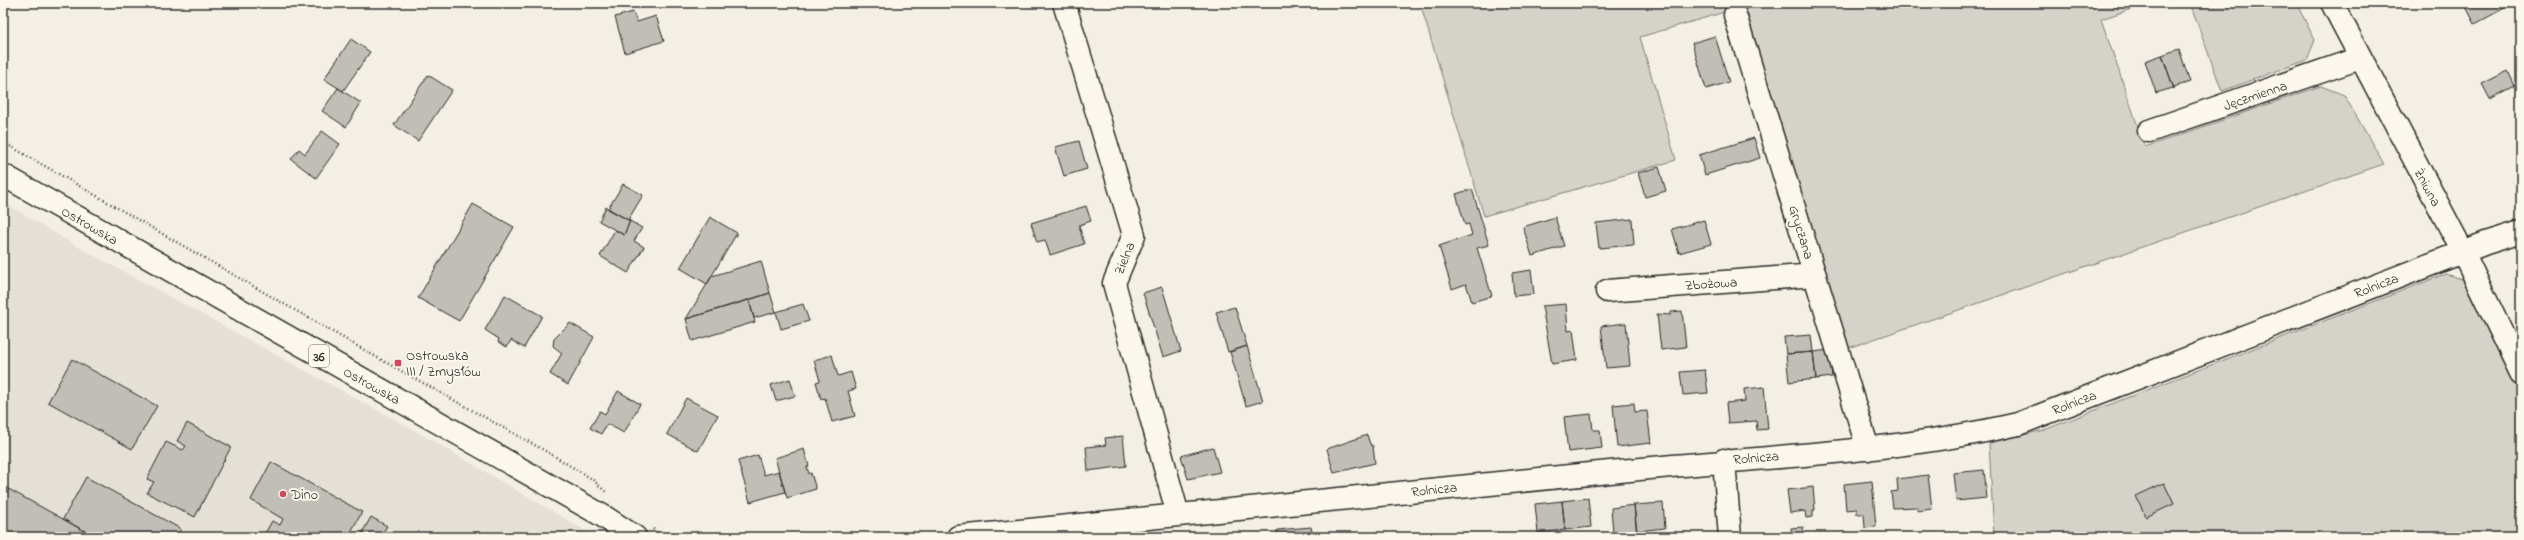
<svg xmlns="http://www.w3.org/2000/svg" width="2524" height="540" viewBox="0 0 2524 540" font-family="'Indie Flower',sans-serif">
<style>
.built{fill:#e4e0d6}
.green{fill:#d5d2c9;stroke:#807e7a}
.building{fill:#c0beb6;stroke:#2b2b2b}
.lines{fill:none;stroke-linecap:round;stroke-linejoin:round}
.minor-casing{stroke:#2b2b2b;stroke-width:25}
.major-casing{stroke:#2b2b2b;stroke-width:25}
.path{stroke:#2b2b2b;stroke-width:2.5;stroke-dasharray:1 3;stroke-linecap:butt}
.minor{stroke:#fbf7ec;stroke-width:22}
.major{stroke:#fbf7ec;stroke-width:22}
.poi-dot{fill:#d1495b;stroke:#fbf7ec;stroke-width:1.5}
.labels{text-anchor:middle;stroke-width:4;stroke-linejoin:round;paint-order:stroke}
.shield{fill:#fbf7ec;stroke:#696865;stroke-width:1}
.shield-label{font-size:13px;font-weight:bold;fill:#2b2b2b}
.street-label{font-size:14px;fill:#2b2b2b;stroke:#fbf7ec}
.poi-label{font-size:14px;fill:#2b2b2b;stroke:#fbf7ec;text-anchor:start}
</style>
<rect width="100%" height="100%" fill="#f3efe4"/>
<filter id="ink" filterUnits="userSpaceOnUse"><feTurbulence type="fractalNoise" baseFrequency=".025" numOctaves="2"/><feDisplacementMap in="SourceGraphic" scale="8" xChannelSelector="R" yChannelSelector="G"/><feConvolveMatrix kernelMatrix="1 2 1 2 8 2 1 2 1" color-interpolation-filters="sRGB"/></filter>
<g filter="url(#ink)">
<!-- built -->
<path class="built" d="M3 202 75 245 423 435 596 537H3Z"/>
<!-- green -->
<path class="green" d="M1420 3H2150L2101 19 2145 147 2321 86 2344 95 2384 164 1848 348 1745 6 1640 37 1676 160 1484 216Z
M2190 3H2296L2315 40 2307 60 2222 91Z
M2445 274 2468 281 2521 392V537H1994L1989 443 2044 430Z"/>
<!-- building -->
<path class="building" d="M2464 3H2514L2475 24Z
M633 12 637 22 656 16 664 41 625 53 615 17Z
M1715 36 1729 82 1706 89 1692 43Z
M351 39 370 52 343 91 324 79Z
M2179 49 2190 82 2174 87V89L2162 55Z
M2162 55 2174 89 2173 88 2156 93 2145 61Z
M2508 71 2515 86 2490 99 2482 84Z
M428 75 452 90 418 141 394 125Z
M338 88 361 103 346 127 322 111Z
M322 131 340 144 316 178 291 159 299 149 305 154Z
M1754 138 1760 158 1705 175 1699 155Z
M1079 141 1087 169 1064 176 1055 147Z
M1659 167 1666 191 1645 197 1638 173Z
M623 184 643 195 628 220 608 209Z
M1472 189 1489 245 1477 248 1492 296 1472 302 1466 284 1452 289 1439 246 1472 235 1469 224 1465 225 1456 194Z
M473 204 514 227 459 321 418 298Z
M1086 206 1091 221 1079 225 1084 244 1050 255 1045 240 1037 242 1031 223Z
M606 207 630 221 624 235 599 221Z
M710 217 737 233 707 284 680 268Z
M1555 217 1564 246 1532 256 1523 227Z
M1632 219 1634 245 1599 248 1596 223Z
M1704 220 1711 244 1679 253 1672 229Z
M630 221 642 228 634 241 644 247 628 273 600 256 615 230 624 235Z
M761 261 770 293 686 319 712 276Z
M1531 270 1534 294 1514 296 1512 273Z
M1162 287 1181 351 1163 357 1143 293Z
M770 293 776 312 754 318 749 300Z
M505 295 542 316 524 348 511 340 507 347 498 342 499 339 485 330Z
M749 300 755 322 692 341 686 319Z
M803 304 809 321 781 329 776 312Z
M1566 304 1568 331 1573 330 1577 360 1552 364 1542 306Z
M1235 307 1247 346 1228 352 1216 312Z
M1682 311 1686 347 1661 350 1657 314 1671 315V312Z
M570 323 594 337 568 385 550 374 562 353 553 346 554 339Z
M1626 323 1630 366 1606 368 1601 326Z
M1811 335 1813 352 1786 354 1784 337Z
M1247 346 1263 401 1246 406 1230 352Z
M1829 350 1832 377 1816 379 1813 352Z
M1813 352 1816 379 1789 382 1786 354Z
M832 355 838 376 851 372 856 389 848 391 855 416 832 422 825 398 821 399 816 382 820 381 814 360Z
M72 359 157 406 132 449 48 402Z
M1705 370 1708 393 1683 395 1680 372Z
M790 379 795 396 776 401 771 385Z
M1764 387 1768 429 1757 430 1756 421 1728 423 1726 403 1745 401 1744 389Z
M618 391 640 404 624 433 607 424 601 434 590 428 600 411 605 414Z
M686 398 718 415 698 451 667 434Z
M1634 403 1635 412 1647 411 1651 443 1617 447 1613 405Z
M1591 414 1593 430H1600L1602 448 1568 452 1564 417Z
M187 423 231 447 195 517 147 493 154 482 147 479 166 442 183 450 186 446 177 441Z
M1367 435 1370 444 1373 446 1375 463 1334 473 1327 449Z
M1123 436 1126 466 1088 471 1086 447 1106 445 1105 438Z
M1213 447 1220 472 1188 479 1181 456Z
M804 449 809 466 807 467 809 474 811 473 816 489 787 498 775 458Z
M758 455 764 475 779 471 785 492 750 502 738 461Z
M271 462 362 512 348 537H318L311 533 309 537H263L272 521 280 525 283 519 251 500Z
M1984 470 1987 498 1956 501 1953 473Z
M1928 475 1932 509 1917 511V507L1893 508 1891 492 1898 491 1897 479Z
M86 477 181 529 177 537H95L63 519Z
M1872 481 1876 527 1865 528 1864 514H1857V509L1846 510 1844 484Z
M2164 483 2174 504 2146 517 2136 496Z
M3 486 63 519 95 537H3Z
M1813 487 1815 510H1813V517L1806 518 1805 511 1790 513 1787 490Z
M1588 498 1591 527 1565 530 1562 501Z
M1562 501 1565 530 1538 533 1535 504Z
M1663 503 1665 528 1637 531 1634 505Z
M1634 505 1637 537H1627V532L1613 533 1611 508Z
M371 517 387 526 380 537H365L361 535Z
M1311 527 1313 537H1277V530Z
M1803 527 1804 537H1792L1791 528Z
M1988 534V537H1961Z"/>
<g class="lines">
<!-- minor casing -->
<g class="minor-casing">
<path id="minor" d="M1064 3 1134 235 1114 283 1178 515
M2332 3 2463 252 2521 373
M1735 15 1868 449
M2149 131 2360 58
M1607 291 1815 275
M1724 460 1730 537
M958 537C1182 514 1406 492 1630 470 1759 457 1891 453 2018 424L2486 243 2521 232"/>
</g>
<!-- major casing -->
<g class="major-casing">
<path id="major" d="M3 175 603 516 635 537"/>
</g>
<!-- path -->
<path class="path" d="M3 142 378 358 549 453 592 479 607 493
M653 529 663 537"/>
<!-- minor -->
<use href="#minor" class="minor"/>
<!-- major -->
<use href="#major" class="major"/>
</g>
</g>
<!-- markers -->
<g class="poi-dot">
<rect x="394" y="359" width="8" height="8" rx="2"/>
<circle cx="283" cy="494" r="4"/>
</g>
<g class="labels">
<!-- shield labels -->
<rect class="shield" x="309" y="345" width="20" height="22" rx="3"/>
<g class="shield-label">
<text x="319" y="361">36</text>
</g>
<!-- street labels -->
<g class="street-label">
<text transform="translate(2255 95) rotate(-19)" y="5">Jęczmienna</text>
<text transform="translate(2428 187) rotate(62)" y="5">Żniwna</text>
<text transform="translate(90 225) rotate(30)" y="5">Ostrowska</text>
<text transform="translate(1802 232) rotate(73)" y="5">Gryczana</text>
<text transform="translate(1124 258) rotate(-68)" y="5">Zielna</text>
<text transform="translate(1711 283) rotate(-4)" y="5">Zbożowa</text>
<text transform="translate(2376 285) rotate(-21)" y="5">Rolnicza</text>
<text transform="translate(372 385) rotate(29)" y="5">Ostrowska</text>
<text transform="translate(2074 402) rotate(-21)" y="5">Rolnicza</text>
<text transform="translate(1756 457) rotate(-5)" y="5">Rolnicza</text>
<text transform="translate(1434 489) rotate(-6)" y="5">Rolnicza</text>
</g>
<!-- poi labels -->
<g class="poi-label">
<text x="406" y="360">Ostrowska<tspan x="406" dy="16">III / Zmysłów</tspan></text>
<text x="291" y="499">Dino</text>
</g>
</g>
<!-- margin -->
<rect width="2524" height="540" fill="none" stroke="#fbf7ec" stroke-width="16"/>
<rect x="8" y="8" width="2508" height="524" fill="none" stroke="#2b2b2b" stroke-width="1.5" filter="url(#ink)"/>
</svg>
